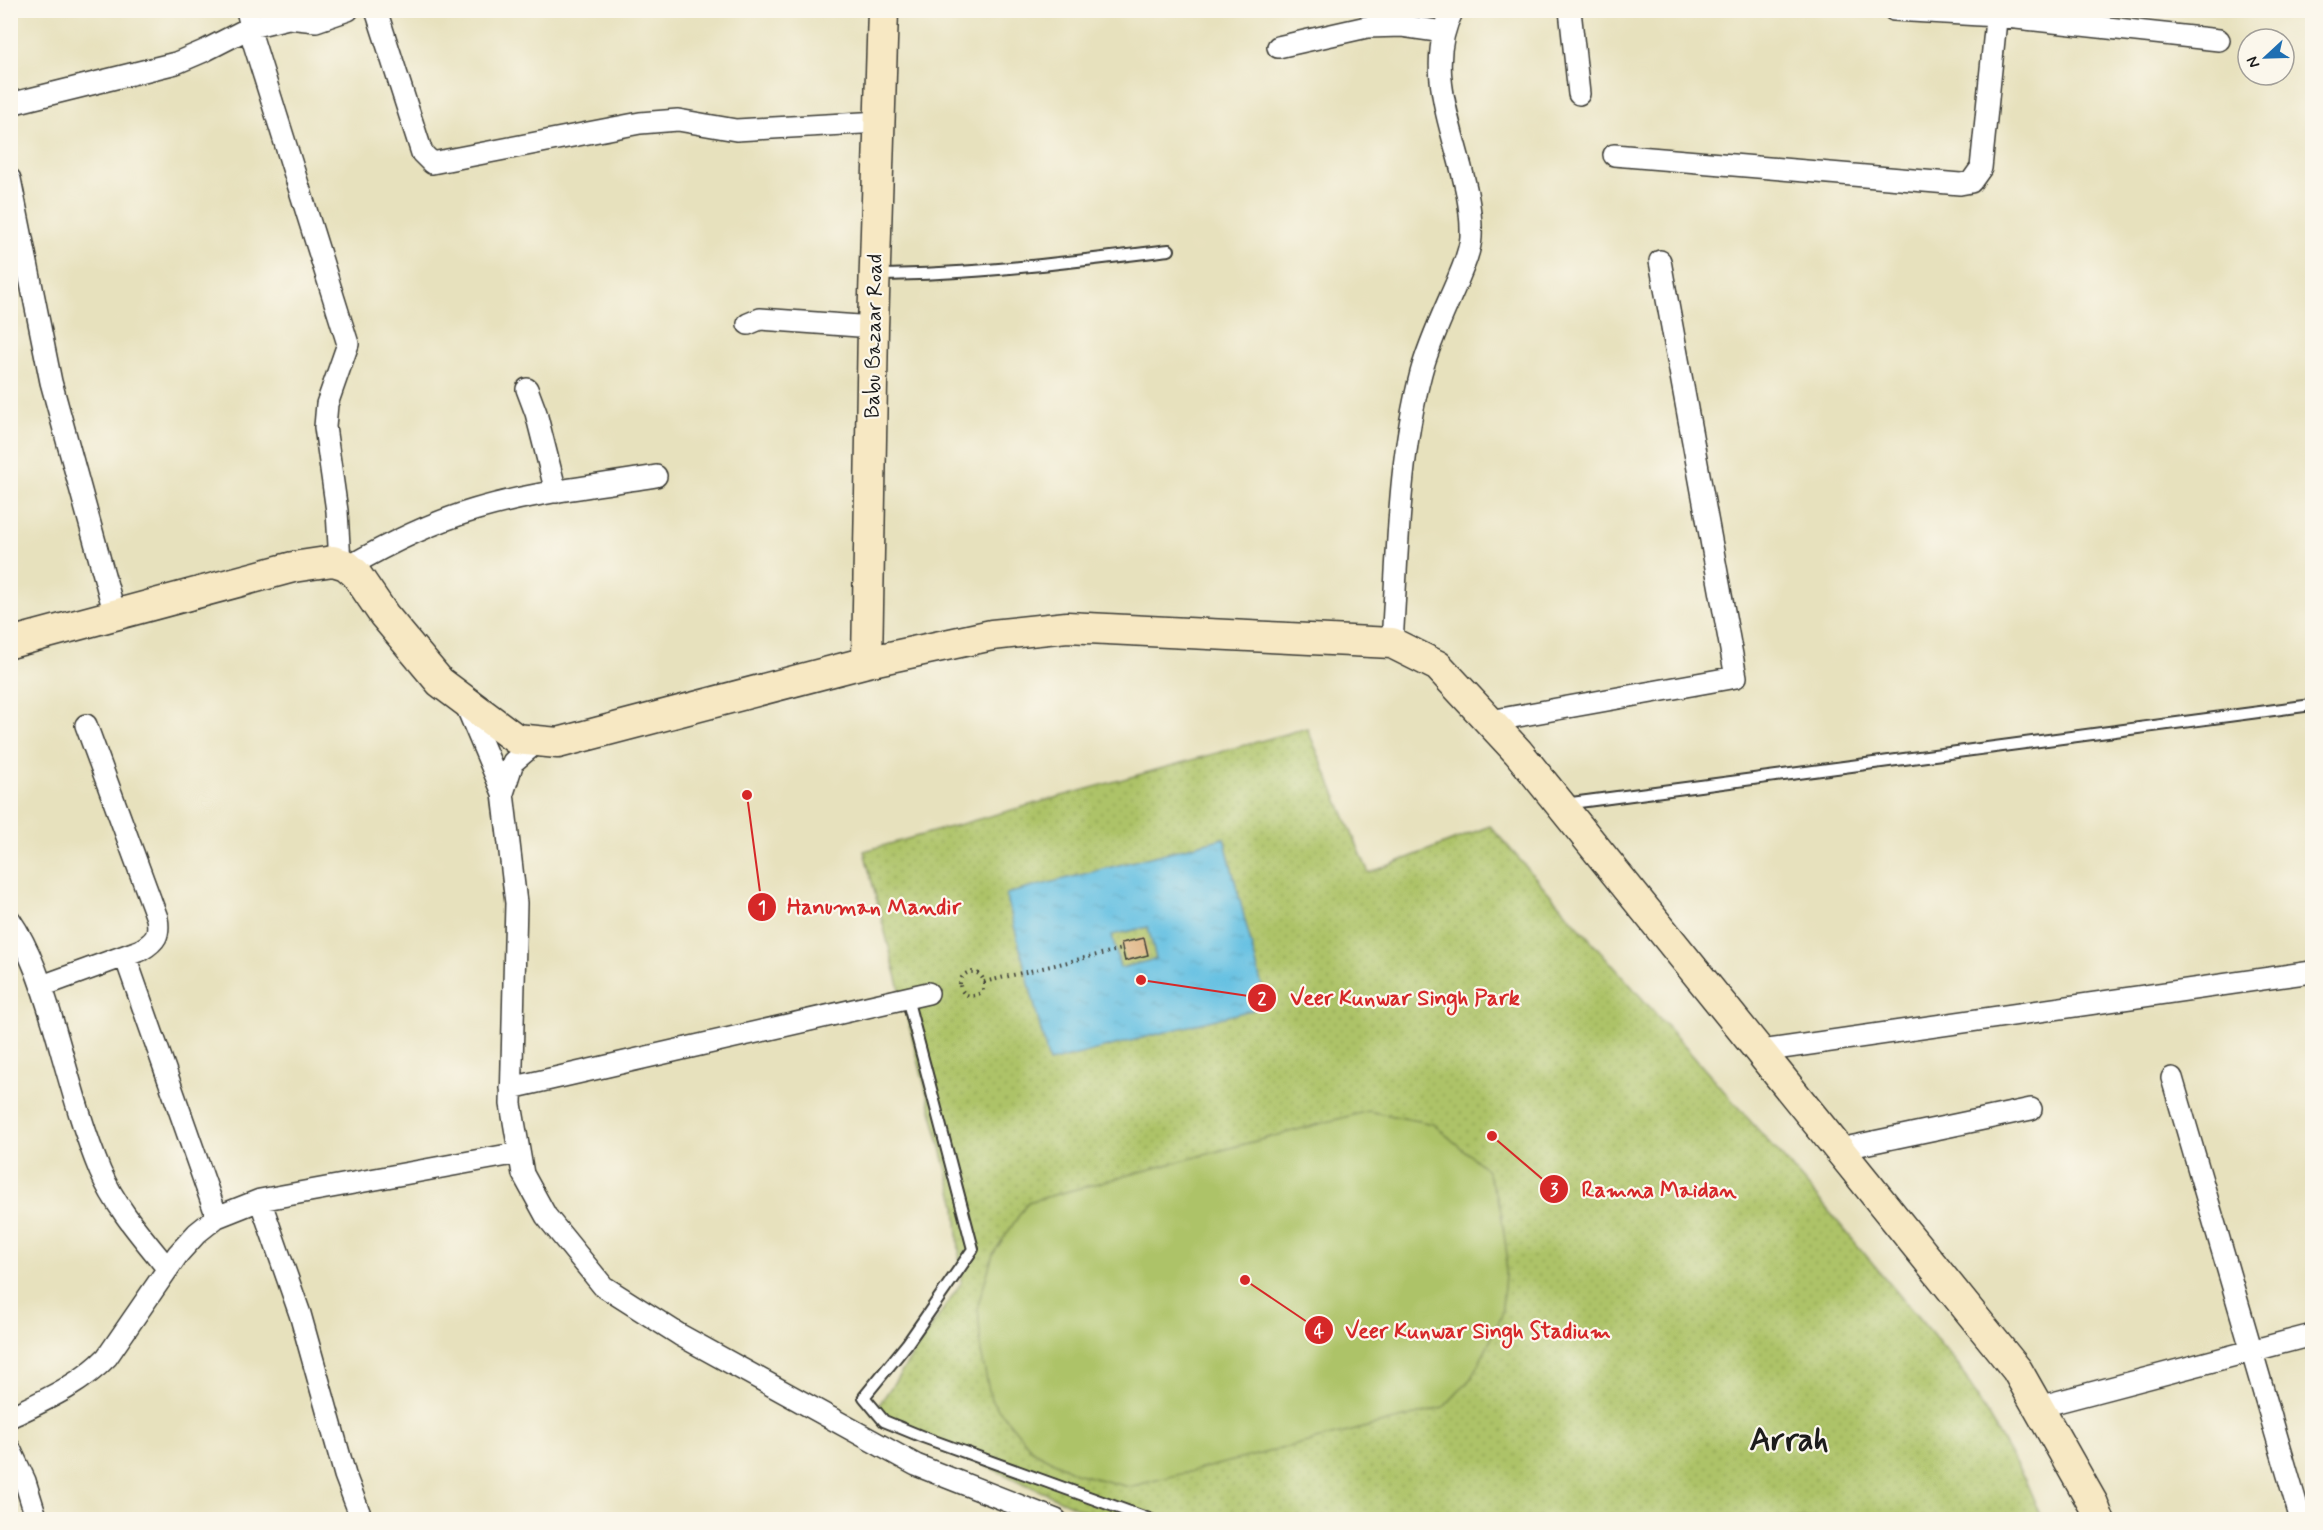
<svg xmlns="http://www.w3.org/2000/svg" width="2323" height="1530" viewBox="0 0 2323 1530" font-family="Mynerve,sans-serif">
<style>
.park{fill:url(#park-dots);stroke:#647042;stroke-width:1.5}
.garden{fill:#adc367;stroke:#647042;stroke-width:1.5}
.water{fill:url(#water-ripples);stroke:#406e7f;stroke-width:1.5;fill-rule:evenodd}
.building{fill:#dcad79}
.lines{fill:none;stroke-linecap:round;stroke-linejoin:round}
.lane-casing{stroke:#3a3a34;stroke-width:14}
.street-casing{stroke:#3a3a34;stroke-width:24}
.secondary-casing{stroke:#3a3a34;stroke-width:33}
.path{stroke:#3a3a34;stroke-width:4;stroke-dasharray:1.5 4.5;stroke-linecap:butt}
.lane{stroke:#fff;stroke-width:10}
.street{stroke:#fff;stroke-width:21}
.secondary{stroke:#f7e8c3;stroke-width:30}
.labels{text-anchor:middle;stroke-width:4.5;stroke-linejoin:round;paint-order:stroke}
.street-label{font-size:21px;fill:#1c1c1c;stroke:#fbf7ec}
.town-label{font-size:33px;font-weight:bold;fill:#1c1c1c;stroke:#fbf7ec}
.leader{fill:none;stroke:#d62828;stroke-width:2}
.callout-dot{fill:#d62828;stroke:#fbf7ec;stroke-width:2}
.mark-label{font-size:18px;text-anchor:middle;font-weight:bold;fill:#fff}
.callout-label{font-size:22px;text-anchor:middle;font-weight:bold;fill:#d62828;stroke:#fbf7ec;stroke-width:4.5;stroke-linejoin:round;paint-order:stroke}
</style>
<defs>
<pattern id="park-dots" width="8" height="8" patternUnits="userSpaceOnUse" patternTransform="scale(1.5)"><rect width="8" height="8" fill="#adc367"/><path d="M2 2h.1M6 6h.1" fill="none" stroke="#94a759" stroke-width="1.8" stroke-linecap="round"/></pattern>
<pattern id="water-ripples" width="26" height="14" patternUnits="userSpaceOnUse" patternTransform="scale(1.5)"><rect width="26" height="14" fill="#64c0e2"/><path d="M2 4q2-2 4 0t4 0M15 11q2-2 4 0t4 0" fill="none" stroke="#56a4c1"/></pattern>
</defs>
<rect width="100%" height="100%" fill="#fbf7ec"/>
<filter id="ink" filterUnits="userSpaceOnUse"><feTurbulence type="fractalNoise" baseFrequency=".0167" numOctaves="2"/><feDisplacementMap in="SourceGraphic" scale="12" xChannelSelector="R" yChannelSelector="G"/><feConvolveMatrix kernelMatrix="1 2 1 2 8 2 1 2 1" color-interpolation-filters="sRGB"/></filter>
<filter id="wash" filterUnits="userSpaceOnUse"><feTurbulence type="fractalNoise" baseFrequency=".008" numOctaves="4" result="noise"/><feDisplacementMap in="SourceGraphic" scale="24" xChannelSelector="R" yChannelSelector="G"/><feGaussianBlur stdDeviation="1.35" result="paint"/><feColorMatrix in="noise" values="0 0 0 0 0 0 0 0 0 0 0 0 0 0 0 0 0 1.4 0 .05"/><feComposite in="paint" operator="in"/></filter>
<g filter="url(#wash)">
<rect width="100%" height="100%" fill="#e7e1bd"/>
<!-- park -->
<path class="park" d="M1307 728 1369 873 1490 826 1806 1184 1959 1366 2026 1482 2042 1519H1111L1086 1512 873 1414 961 1283 956 1206 864 851Z"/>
<!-- garden -->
<path class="garden" d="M1368 1111 1433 1124 1486 1169 1500 1206 1507 1255 1501 1317 1473 1376 1443 1408 1129 1487 1075 1473 1033 1451 991 1400 981 1352 978 1305 993 1254 1028 1202Z"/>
<!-- water -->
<path class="water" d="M1224 838 1267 1006 1049 1062 1006 894ZM1148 927 1156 959 1120 968 1112 935Z"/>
<g id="blocks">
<!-- building -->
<path class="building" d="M1144 938 1148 955 1125 961 1121 943Z"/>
</g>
</g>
<g filter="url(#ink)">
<use href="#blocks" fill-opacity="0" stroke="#3a3a34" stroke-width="1.5"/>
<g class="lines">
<!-- lane casing -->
<g class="lane-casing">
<path id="lane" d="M877 275C977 274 1071 262 1169 250
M1564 804 2312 705
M907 998 973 1249 907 1344 864 1397 884 1421 923 1437 1152 1520"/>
</g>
<!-- street casing -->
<g class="street-casing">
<path id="street" d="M247 10 251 27 250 31 348 344 327 404 325 427 337 511 340 563
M376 10 422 153 432 163 640 123 678 120 736 130 880 122
M1570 10 1579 94
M1894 10 1997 16 2219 40
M1278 47 1367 27 1402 26 1444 32
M10 104 176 63 204 51 251 27 288 18 316 21 348 10
M1614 155 1960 184 1971 182 1981 168 1997 10
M10 179 51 382 115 615
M748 324 760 319 873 327
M527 389 536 413 556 492
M348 567C388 544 430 523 474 510 533 492 596 486 656 476
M1392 643C1398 552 1398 461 1421 373 1429 343 1444 312 1456 284 1462 269 1470 253 1471 237 1474 162 1415 82 1453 10
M465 703 503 793
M1490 721 1736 677 1660 261
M538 741 513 762 503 793 516 903 511 1104 523 1174 546 1216 603 1286 680 1335 916 1465 1056 1520
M10 920C32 952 43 990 54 1026 68 1074 81 1125 100 1171 116 1208 143 1238 168 1269
M125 956 217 1217
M42 986 141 950C156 941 160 935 157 918L86 725
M1761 1051 2312 972
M2172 1078 2301 1520
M511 1088 928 993
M1840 1149 2031 1109
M2038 1407 2312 1335
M10 1417C45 1400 80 1385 107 1357L178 1254 197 1233 217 1217 260 1200
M10 1449 25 1481 37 1520
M362 1520 345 1475 300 1314 260 1200 519 1153"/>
</g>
<!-- secondary casing -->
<g class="secondary-casing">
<path id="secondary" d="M10 643 293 567 333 561 346 565 356 574 384 615 440 682 516 739 558 743 867 662 992 635 1067 627 1392 643 1438 666 1518 752 2017 1370 2093 1504 2099 1520
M867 662 873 327 883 10"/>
</g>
<!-- path -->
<path class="path" d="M960 984a12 12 0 1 1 24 0a12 12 0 1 1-24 0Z
M984 982 1122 949"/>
<!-- lane -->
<use href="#lane" class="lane"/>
<!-- street -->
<use href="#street" class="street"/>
<!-- secondary -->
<use href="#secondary" class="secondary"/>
</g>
</g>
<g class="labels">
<!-- street labels -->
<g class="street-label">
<text transform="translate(873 336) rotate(-89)" y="7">Babu Bazaar Road</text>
</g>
<!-- town labels -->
<g class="town-label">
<text x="1789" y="1450">Arrah</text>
</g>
</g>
<!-- callouts -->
<path class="leader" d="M747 795L762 907M1141 980L1262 998M1492 1136L1554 1189M1245 1280L1319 1330"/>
<g class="callout-dot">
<circle cx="747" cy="795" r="6"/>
<circle cx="1141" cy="980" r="6"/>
<circle cx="1492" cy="1136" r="6"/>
<circle cx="1245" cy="1280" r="6"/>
<circle cx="762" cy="907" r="15"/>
<circle cx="1262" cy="998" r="15"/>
<circle cx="1554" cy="1189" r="15"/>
<circle cx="1319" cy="1330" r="15"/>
</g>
<g class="mark-label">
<text x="762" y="913">1</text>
<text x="1262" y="1004">2</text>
<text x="1554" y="1195">3</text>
<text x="1319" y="1337">4</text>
</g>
<g class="callout-label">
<text x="874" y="914">Hanuman Mandir</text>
<text x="1405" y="1005">Veer Kunwar Singh Park</text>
<text x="1659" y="1197">Ramna Maidan</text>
<text x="1478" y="1338">Veer Kunwar Singh Stadium</text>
</g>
<!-- margin -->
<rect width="2323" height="1530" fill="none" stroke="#fbf7ec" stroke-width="36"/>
<!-- north arrow -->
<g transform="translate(2266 57) rotate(248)"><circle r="28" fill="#fbf7ec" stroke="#a29f99" stroke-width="1.5"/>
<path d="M0-4.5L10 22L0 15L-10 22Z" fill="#1f6fb2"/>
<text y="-9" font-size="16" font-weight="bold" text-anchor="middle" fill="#1c1c1c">N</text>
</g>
</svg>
